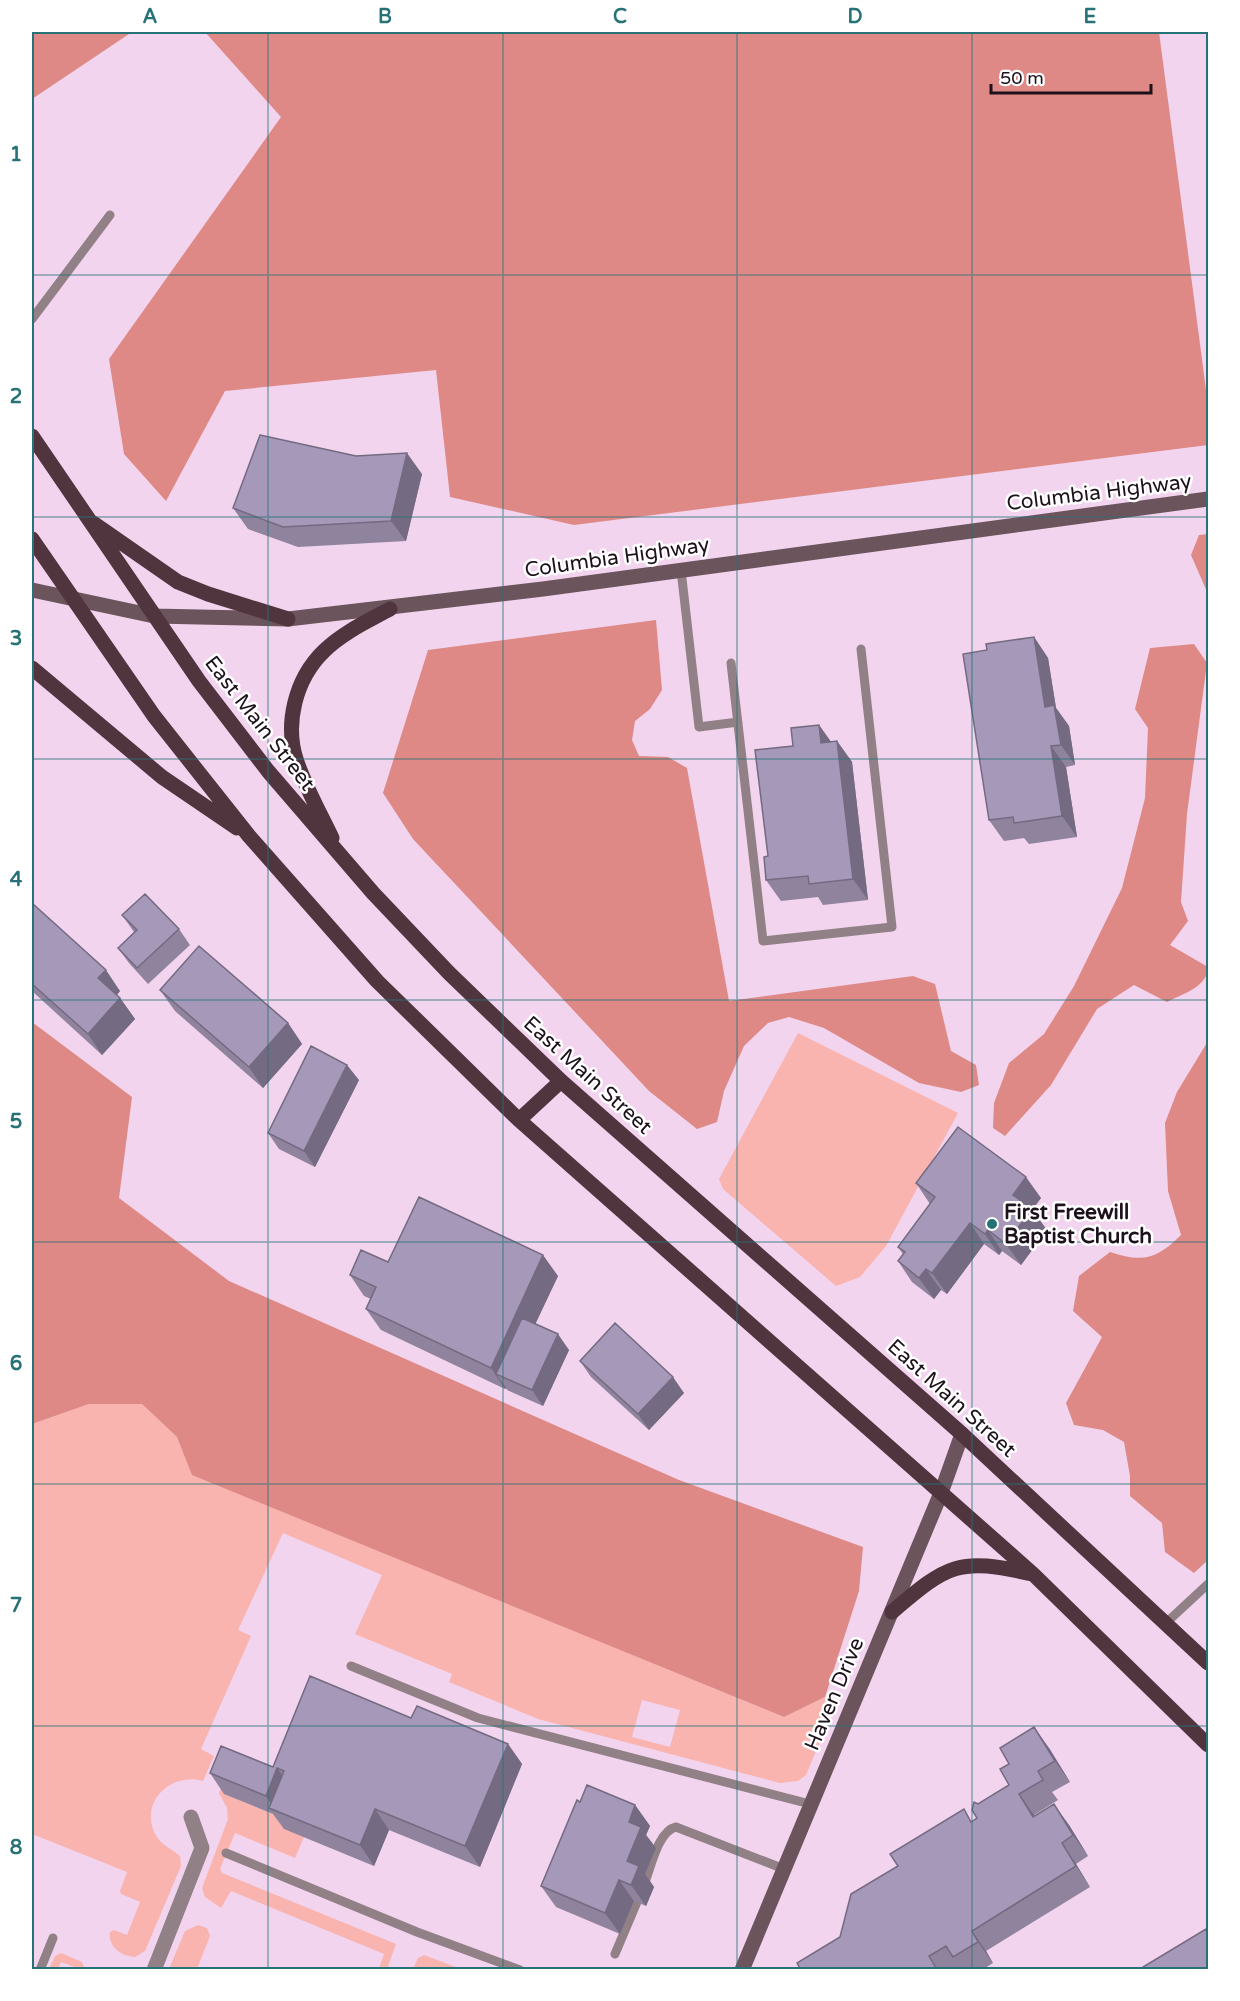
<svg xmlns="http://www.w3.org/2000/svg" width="1240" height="2001" viewBox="0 0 1240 2001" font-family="'Varela Round',sans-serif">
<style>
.green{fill:#f9b4b0;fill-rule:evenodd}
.forest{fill:#de8985}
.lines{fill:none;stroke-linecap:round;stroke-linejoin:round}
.lane{stroke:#918085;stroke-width:9}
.street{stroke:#918085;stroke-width:15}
.secondary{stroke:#6b545c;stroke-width:15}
.primary{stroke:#50353f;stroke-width:15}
.wall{fill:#8f839e}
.shaded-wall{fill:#746a81}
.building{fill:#a698b8;stroke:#746a81;stroke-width:1.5}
.grid{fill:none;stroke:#277276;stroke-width:1.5;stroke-opacity:0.55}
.poi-dot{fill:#277276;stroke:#fff;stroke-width:2}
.labels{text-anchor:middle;stroke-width:5;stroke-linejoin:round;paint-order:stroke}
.street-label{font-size:21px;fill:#1d121c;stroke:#fff}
.poi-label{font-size:21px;font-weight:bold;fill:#1d121c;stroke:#fff;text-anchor:start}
.neatline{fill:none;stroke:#277276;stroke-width:2}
.grid-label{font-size:20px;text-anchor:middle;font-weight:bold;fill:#277276}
</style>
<rect width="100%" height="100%" fill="#f2d4ee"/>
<!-- green -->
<path class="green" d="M798 1033 958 1113 886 1246 860 1277 836 1286 723 1189 719 1179Z
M89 1404H142L177 1437 193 1475 784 1717 825 1697 836 1703 806 1775 798 1781 780 1783 538 1719 449 1682 452 1674 355 1634 382 1575 283 1533 238 1630 251 1636 201 1749 214 1756 203 1781C172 1772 139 1801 155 1834 161 1845 171 1848 180 1856L181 1866 145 1951 135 1957C121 1956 108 1947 110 1932L114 1930 127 1935 140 1902 121 1894 120 1891 127 1872 32 1834V1424ZM642 1700 680 1710 670 1747 632 1737Z
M227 1775 231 1777 225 1794 280 1817 304 1837 295 1858 235 1833 220 1869 222 1873 396 1944 387 1969 379 1968 384 1954 231 1891 221 1908 205 1897 202 1888 228 1819 227 1808 219 1793Z
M198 1925 207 1928 210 1936 197 1969H169L185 1931Z
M61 1953 82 1962 84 1967 80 1969 61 1962 58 1969H49L55 1956Z
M424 1955 461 1969H413L418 1958Z"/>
<!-- forest -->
<path class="forest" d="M32 32H132L32 99Z
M205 32H1159L1208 405V445L574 525 450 497 436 370 225 391 166 501 124 454 109 359 281 117Z
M1208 534V594L1191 555 1199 535Z
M656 620 662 690 650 709 635 721 632 740 639 756 668 757 687 768 729 1001 913 976 935 984 951 1051 976 1065 979 1085 961 1092 919 1083 824 1028 789 1017 768 1023 744 1046 724 1091 717 1122 697 1129 649 1091 413 839 383 793 428 650Z
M1194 644 1207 663 1187 814 1181 902 1188 921 1170 945 1208 967C1208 987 1182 994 1167 1002L1134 985 1097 1009 1051 1085 1005 1136 993 1128 994 1103 1009 1063 1044 1034 1074 986 1122 888 1145 798 1148 728 1135 709 1150 648Z
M32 1022 132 1097 119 1198 229 1281 679 1480 863 1547 859 1591 825 1697 784 1717 192 1475 177 1437 142 1404H89L32 1424Z
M1208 1041V1560L1194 1573 1165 1552 1162 1523 1130 1496V1476L1124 1442 1103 1430 1074 1425 1066 1403 1102 1337 1073 1311 1079 1276 1110 1252C1143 1263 1157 1259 1181 1235L1168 1191 1165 1123 1177 1092Z"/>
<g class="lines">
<!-- lane -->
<path class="lane" d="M32 319 110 215
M681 570 699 727 738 722
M731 663 763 941 892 927 861 649
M1167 1622 1208 1584
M351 1666 478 1718 810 1804
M226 1853 417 1932 520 1970
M645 1882C651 1867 658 1831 676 1827L784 1869
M615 1954 637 1902
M40 1970 53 1938"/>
<!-- street -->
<path class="street" d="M154 1970 202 1848 191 1817"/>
<!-- secondary -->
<path class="secondary" d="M32 590 154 616 288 619 543 589 1208 499
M742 1970 941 1493 962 1434"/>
<!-- primary -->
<path class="primary" d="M32 436 199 681 268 771 373 893 449 973 561 1081 962 1434 1208 1663
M93 523 178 582 208 594 288 619
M32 539 154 716 249 836 377 981 519 1120 1033 1574 1208 1745
M32 668 162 777 237 828
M332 838C320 813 306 788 297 762 284 725 295 679 324 651 342 633 368 621 390 609
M519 1120 561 1081
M892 1612C948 1564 959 1557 1032 1574"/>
</g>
<!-- wall -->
<path class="wall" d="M422 474 406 541 298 547 248 529 233 508Z
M1034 637 1048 658 1056 708 1069 726 1075 765 1066 767 1077 837 1029 844 1024 838 1004 841 989 820 987 650Z
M819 725 831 742 837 741 852 762 868 900 823 905 818 897 781 901 766 880 768 856 793 746Z
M32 903 120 991 117 995 120 998 135 1019 102 1055 32 991Z
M122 915 179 929 190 945 148 984 129 963 118 948 134 932Z
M160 990 288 1023 302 1044 263 1088 175 1011Z
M359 1080 315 1167 279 1149 268 1133Z
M916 1183 1041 1198 1032 1210 1047 1230 1021 1265 1002 1251 999 1255 984 1244 947 1294 941 1290 934 1299 912 1282 898 1261 903 1254 898 1247 930 1204Z
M388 1262 558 1276 535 1324 569 1350 543 1406 507 1390 506 1388 505 1389 381 1330 366 1309 371 1299 364 1296 350 1275Z
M580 1361 684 1393 649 1430 591 1377Z
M411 1718 508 1744 522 1764 480 1867 389 1830 374 1866 284 1829 273 1814 224 1794 210 1773 273 1767Z
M1049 1748 1070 1782 1052 1792 1058 1800 1034 1815V1816L1069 1825 1088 1856 1076 1864 1090 1887 986 1951 993 1963 982 1970H962L960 1967 956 1970H801L840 1937 972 1821 977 1818 978 1804 1009 1785Z
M580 1802 635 1805 650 1826 646 1835 656 1848 645 1874 654 1887 646 1906 634 1901 620 1934 556 1907 541 1886Z"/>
<!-- shaded-wall -->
<path class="shaded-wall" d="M407 453 422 474 406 541 391 521Z
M1034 637 1048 658 1056 708 1069 726 1075 765 1061 745 1045 707Z
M819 725 834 746 821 743Z
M837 741 852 762 868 900 853 879Z
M1051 746 1066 767 1077 837 1062 816Z
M106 970 120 991 113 999 98 978Z
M120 998 135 1019 102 1055 88 1034Z
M288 1023 302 1044 263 1088 249 1067Z
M347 1065 359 1080 315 1167 304 1151Z
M1026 1177 1041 1198 1032 1210 1047 1230 1021 1265 1006 1244 1013 1195Z
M970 1223 984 1244 947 1294 932 1273Z
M988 1230 1002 1251 999 1255 985 1234Z
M543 1255 558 1276 509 1380 496 1374 506 1388 505 1389 491 1368Z
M926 1269 941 1290 934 1299 919 1278Z
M558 1334 569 1350 543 1406 532 1390Z
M673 1377 684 1393 649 1430 638 1414Z
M1034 1727 1049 1748 1070 1782 1055 1761Z
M508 1744 522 1764 480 1867 465 1846Z
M277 1768 292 1789 276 1811 266 1796Z
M1019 1794 1034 1815 1048 1838 1033 1817Z
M1054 1804 1069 1825 1088 1856 1073 1835Z
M635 1805 650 1826 646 1835 656 1848 645 1874 654 1887 646 1906 631 1885 627 1861 629 1822Z
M375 1809 389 1830 374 1866 360 1845Z
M1062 1843 1076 1864 1090 1887 1076 1866Z
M619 1880 634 1901 620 1934 605 1913Z
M972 1931 986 1951 993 1963 978 1942Z"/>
<!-- building -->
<path class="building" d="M260 435 356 456 407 453 391 521 283 527 233 508Z
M1034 637 1045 707 1054 705 1061 745 1051 746 1062 816 1014 823 1013 817 989 820 963 654 987 650 986 644Z
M819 725 821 743 837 741 853 879 809 884 808 876 766 880 764 857 768 856 755 750 793 746 791 728Z
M145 894 179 929 137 968 118 948 137 930 122 915Z
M32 903 106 970 98 978 120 998 88 1034 32 984Z
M199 946 288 1023 249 1067 160 990Z
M311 1046 347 1065 304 1151 268 1133Z
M958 1127 1026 1177 1013 1195 1032 1209 1006 1244 988 1230 985 1234 970 1223 932 1273 926 1269 919 1278 898 1261 905 1252 898 1247 935 1197 916 1183Z
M419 1197 543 1255 491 1368 366 1309 376 1287 350 1275 361 1250 388 1262Z
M522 1318 558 1334 532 1390 496 1374Z
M615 1323 673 1377 638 1414 580 1361Z
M310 1676 411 1718 417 1706 508 1744 465 1846 375 1809 360 1845 269 1808 284 1771 277 1768 266 1796 210 1773 221 1746 273 1767Z
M1034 1727 1055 1761 1038 1771 1043 1780 1019 1794 1033 1817 1054 1804 1073 1835 1062 1843 1076 1866 972 1931 978 1942 953 1957 946 1946 929 1956 937 1970H801L797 1963 840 1937 851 1894 898 1866 890 1854 964 1809 971 1822 977 1818 972 1810 974 1802 978 1804 1009 1785 1000 1769 1009 1764 1000 1748Z
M587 1785 635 1805 629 1822 641 1827 627 1861 639 1866 631 1885 619 1880 605 1913 541 1886 577 1800 580 1802Z
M1206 1929 1209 1933V1970H1138Z"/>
<!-- grid -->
<path class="grid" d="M268 32V1970M503 32V1970M737 32V1970M972 32V1970M32 275H1208M32 517H1208M32 759H1208M32 1000H1208M32 1242H1208M32 1484H1208M32 1726H1208"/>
<!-- markers -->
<circle class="poi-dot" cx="992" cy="1224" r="6"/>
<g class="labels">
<!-- street labels -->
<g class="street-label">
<text transform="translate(1099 492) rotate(-7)" y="7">Columbia Highway</text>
<text transform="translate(617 557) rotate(-8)" y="7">Columbia Highway</text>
<text transform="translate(260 723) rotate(52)" y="7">East Main Street</text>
<text transform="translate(588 1075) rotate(42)" y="7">East Main Street</text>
<text transform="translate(952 1398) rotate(42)" y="7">East Main Street</text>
<text transform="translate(834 1694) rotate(-67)" y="7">Haven Drive</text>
</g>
<!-- poi labels -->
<g class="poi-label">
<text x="1004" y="1219">First Freewill<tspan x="1004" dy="24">Baptist Church</tspan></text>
</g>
</g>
<!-- border -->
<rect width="1240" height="2001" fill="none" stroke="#ffffff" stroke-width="66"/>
<!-- scale -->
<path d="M991 84v9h160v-9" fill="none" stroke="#1d121c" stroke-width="3"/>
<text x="1000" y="84" font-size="18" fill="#1d121c" stroke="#ffffff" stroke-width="4.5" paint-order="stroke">50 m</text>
<rect x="33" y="33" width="1174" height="1935" class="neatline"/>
<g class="grid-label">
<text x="150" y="23">A</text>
<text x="385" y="23">B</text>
<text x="620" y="23">C</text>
<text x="855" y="23">D</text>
<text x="1090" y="23">E</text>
<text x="16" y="161">1</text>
<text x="16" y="403">2</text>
<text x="16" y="645">3</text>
<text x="16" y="886">4</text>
<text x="16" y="1128">5</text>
<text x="16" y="1370">6</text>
<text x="16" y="1612">7</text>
<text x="16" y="1854">8</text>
</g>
</svg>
